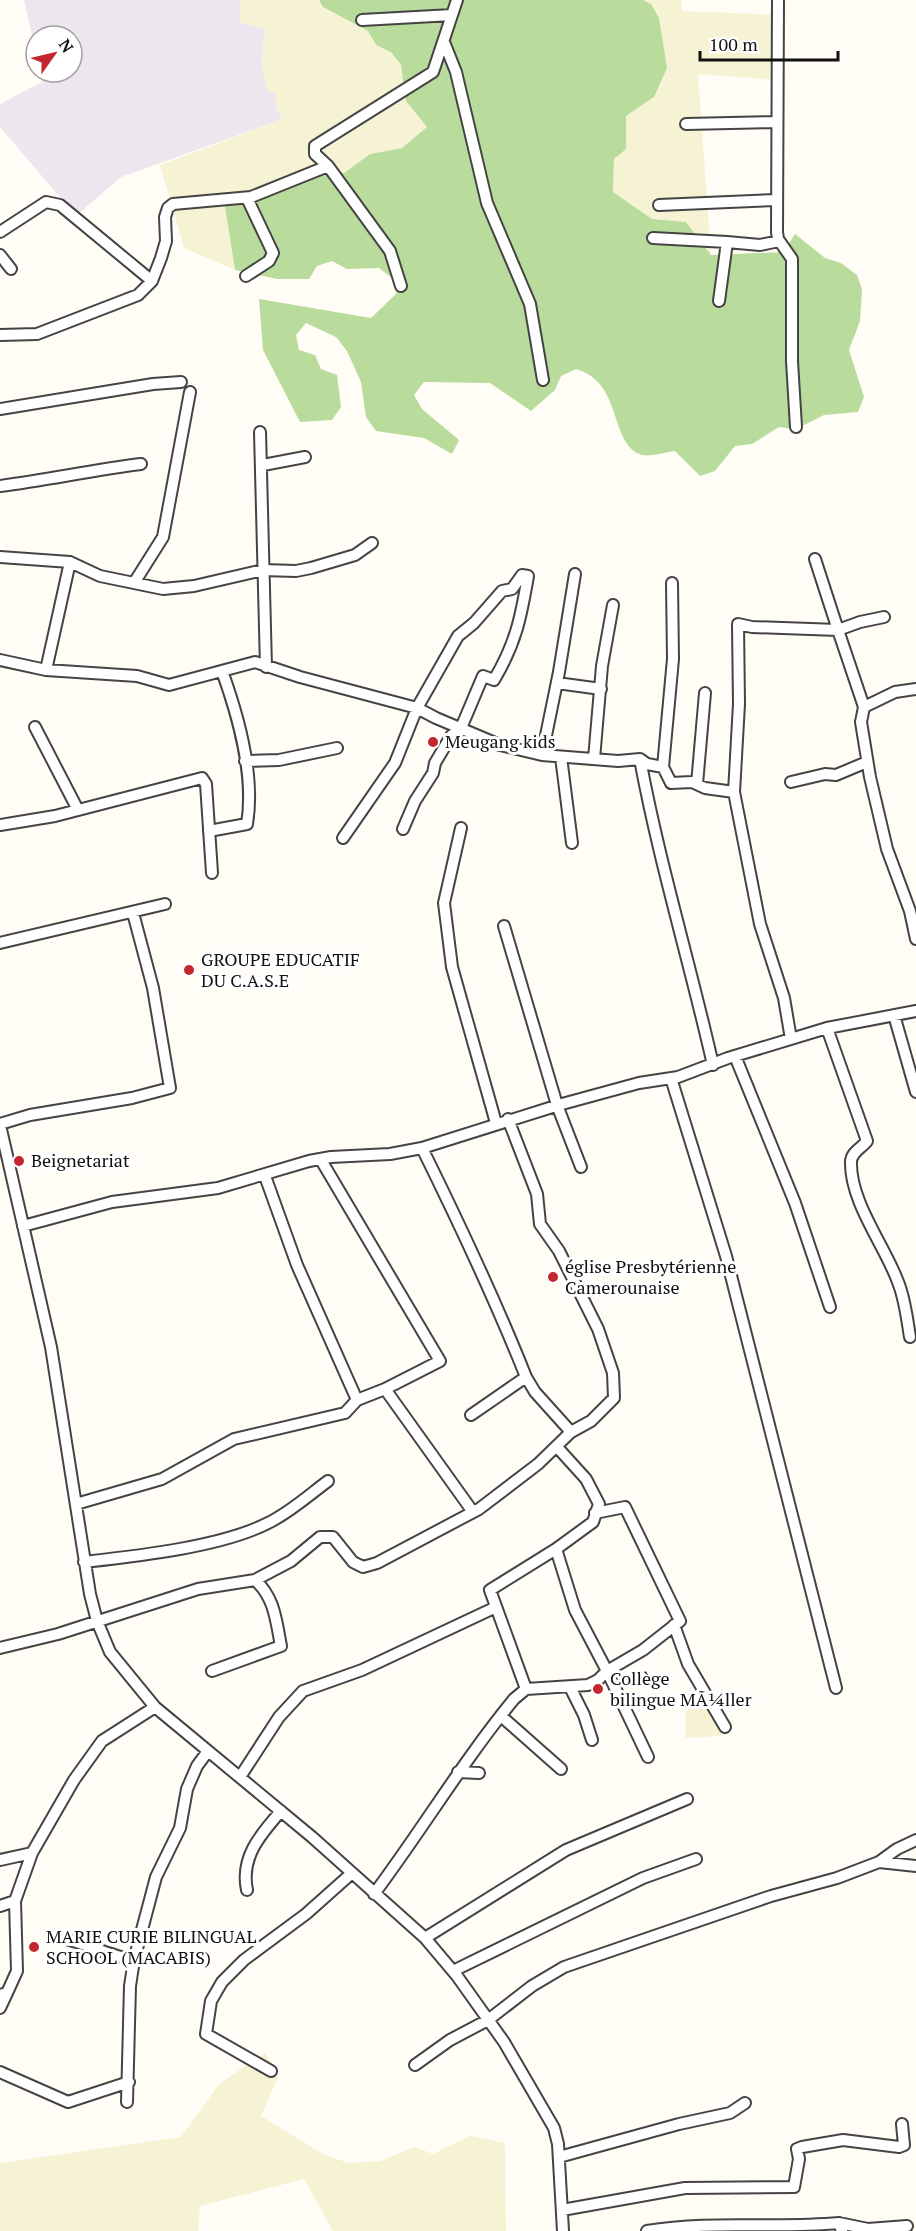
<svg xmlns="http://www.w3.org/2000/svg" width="916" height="2231" viewBox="0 0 916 2231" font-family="'PT Serif',serif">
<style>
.industrial{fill:#eee6ef}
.farmland{fill:#f6f3d4}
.forest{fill:#b9dc9c}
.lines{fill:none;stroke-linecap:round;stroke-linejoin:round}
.minor-casing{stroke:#444;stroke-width:14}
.minor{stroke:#fff;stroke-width:10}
.poi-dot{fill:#c4262e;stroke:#fff;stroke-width:2}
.labels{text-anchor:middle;stroke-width:6;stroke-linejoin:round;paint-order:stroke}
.poi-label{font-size:18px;fill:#111;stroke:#fff;text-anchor:start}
</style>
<rect width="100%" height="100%" fill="#fffdf5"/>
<!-- industrial -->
<path class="industrial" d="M24 0H240V22L265 29 262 63 276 93V107L283 119 121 177 76 216 0 127V104L42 82 40 72H72V36H36V53Z"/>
<!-- farmland -->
<path class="farmland" d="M240 0H319L323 7 368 31 376 45 391 51 401 65 406 100 427 127 402 148 370 154 344 173 310 169 256 202 224 194 235 270 184 248 160 165 283 119 276 107V93L268 91 264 80 262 63 265 29 240 22Z
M643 0H681L683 11 783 15 776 80 698 74 711 255 686 222 652 219 613 192 614 159 626 148V116L654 97 651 4Z
M711 1703 721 1723V1736L686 1738 685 1717 687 1710 696 1704Z
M265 2053 279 2075 261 2116 325 2155 349 2163 380 2161 415 2147 433 2154 470 2136 505 2143 506 2231H333L304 2179 200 2206 198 2231H0V2163L181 2137 219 2084Z"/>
<!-- forest -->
<path class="forest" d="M319 0H643L651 4 659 18 667 68 654 97 626 116V149L614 159 613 192 652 219 686 222 711 255 784 252 795 234 825 258 841 263 857 275 862 289 860 321 849 350 864 397 858 412 824 415 796 429 779 427 752 444 735 446 715 471 700 476 675 451C666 452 651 457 642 455 608 444 624 383 576 369L561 376 555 390 531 411 490 383 424 382 414 395 422 409 459 440 452 454 424 438 376 431 366 417 361 382 347 351 336 337 306 323 296 335 299 350 315 355 321 369 337 375 341 407 332 420 300 422 263 350 259 299 371 318 396 294 392 278 379 268 347 269 332 261 317 266 309 279H277L235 270 223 194 256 202 310 169 344 173 370 154 402 148 427 127 406 101 401 65 391 52 376 45 368 31 323 7Z"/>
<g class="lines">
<!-- minor casing -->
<g class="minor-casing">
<path id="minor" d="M778 0 777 232 778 239 792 259V361L796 427
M362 20 452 15
M444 42 456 72 487 203 530 304 543 380
M686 124 776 122
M328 166 390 251 401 286
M659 205 776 200
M0 232 46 202 60 205 152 281
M653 238 727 242
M0 255 11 269
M246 276 269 261 273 253 247 198
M719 301 727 242 760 245 779 241
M0 335 37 334 138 295 152 281 161 258 166 241 165 217 168 208 173 204 251 197 328 166 315 154V146L433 72 457 0
M0 409 153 384 181 382
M260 432 266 667
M263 465 305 457
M0 486C47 480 93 470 141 464
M0 557 70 562 100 576 163 589 194 586 263 570 296 571 311 568 355 555 372 543
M134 583 163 537 190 392
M884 617 860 622 838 630 864 707 861 722 870 777 887 849 910 911 916 939
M0 660 46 670 137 676 169 685 255 662 300 677 417 708 436 718 500 745 542 755 618 761 640 759 647 764 663 767 671 783 692 782 705 788 734 792
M46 670 70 562
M557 683 601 689
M864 707 895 692 916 689
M35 727 78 810
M542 755 559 672 575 574
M561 757 572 843
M594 759 602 666 613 605
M640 759C659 862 690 963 713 1065
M245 761 279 760 337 748
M663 767 673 659 672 583
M791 782 825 774 836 775 867 762
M697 784 705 693
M0 825 55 816 202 778 206 784 212 873
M461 828 444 903 452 967 496 1123
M209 831 247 824C255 777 238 715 222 671
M343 838 395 763 417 708 458 636 474 623 502 591 512 589 522 575 528 576C521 617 516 643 494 680L483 676 461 728 451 736 435 763 433 773 415 801 403 829
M504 926 557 1105 581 1167
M0 943 165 904
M894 1015 916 1092
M827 1028 867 1141C862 1148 851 1152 851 1162 850 1202 885 1246 898 1282 905 1299 907 1319 910 1337
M791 1039 784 998 760 924 734 792 739 704 738 624 752 627 838 630 815 559
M735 1056 795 1203 830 1307
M671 1078 726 1256 836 1688
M0 1124 30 1115 132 1098 170 1088 153 988 133 913
M0 1125 51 1347 90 1594 97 1621 110 1652 155 1707 312 1837 425 1938 457 1976 504 2042 554 2128 558 2144 563 2231
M422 1148C459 1223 495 1299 526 1377
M321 1160 440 1361 385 1389
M23 1226 112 1202 218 1188 309 1161 331 1157 390 1154 422 1148 562 1104 639 1083 678 1077 728 1058 827 1028 916 1011
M357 1400 385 1389 473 1512
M471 1415 526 1377 535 1392 571 1432
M76 1504 162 1479 234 1439 345 1413 357 1400 297 1265 265 1176
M595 1513 625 1507 680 1621 643 1650 607 1671 648 1757
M84 1562C137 1556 221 1547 268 1523 289 1513 309 1495 328 1481
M674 1625 688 1664 725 1727
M0 1648 58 1634 198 1589 255 1580 291 1561 320 1537H333L353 1562 363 1567 377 1563 479 1509 538 1464 571 1432 591 1421 614 1398 613 1373 598 1329 559 1251 540 1224 537 1194 508 1119
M212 1671 281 1646C276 1621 275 1598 255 1580
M570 1687 584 1715 592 1740
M526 1689 490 1590 556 1549
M501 1716 561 1769
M458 1772 479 1773
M240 1777 279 1717 303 1691 362 1670 494 1608
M0 1860 32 1853
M879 1862 897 1849 916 1840
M247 1890C240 1857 261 1834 281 1811
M374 1894C422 1830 463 1761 514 1699L526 1689 588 1685 598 1680 607 1671 575 1610 556 1549 593 1522 599 1504 586 1479 557 1447
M0 1906 15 1901
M425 1938 566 1850 687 1799
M66 1939C89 1945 111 1956 134 1960
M453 1971 643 1878 696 1859
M0 1995 7 1993 17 1971 15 1901 32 1853 74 1780 102 1741 155 1707
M0 2008 7 1993
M415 2065 450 2040 488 2020 532 1986 564 1967 771 1896 837 1878 879 1862 916 1866
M271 2071 206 2034 211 2001 222 1982 244 1960 306 1914 352 1873
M0 2072 68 2102 129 2082
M127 2102 130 1986 134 1960 156 1877 180 1828 187 1789 197 1766 208 1751
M559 2157 679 2124 730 2113 745 2103
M562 2210 685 2188 794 2187 799 2159 797 2149 802 2147 843 2140 899 2147 904 2145 902 2124
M839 2223 868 2229 907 2226
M647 2231C712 2220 774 2229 839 2223L842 2231"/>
</g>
<!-- minor -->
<use href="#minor" class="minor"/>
</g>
<!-- markers -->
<g class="poi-dot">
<circle cx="433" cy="742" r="6"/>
<circle cx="189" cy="970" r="6"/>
<circle cx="19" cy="1161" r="6"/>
<circle cx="553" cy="1277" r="6"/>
<circle cx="598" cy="1689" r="6"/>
<circle cx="34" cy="1947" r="6"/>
</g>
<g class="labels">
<!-- poi labels -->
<g class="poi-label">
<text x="445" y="748">Meugang kids</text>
<text x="201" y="966">GROUPE EDUCATIF<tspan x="201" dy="21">DU C.A.S.E</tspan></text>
<text x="31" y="1167">Beignetariat</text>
<text x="565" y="1273">église Presbytérienne<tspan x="565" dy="21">Camerounaise</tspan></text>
<text x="610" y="1685">Collège<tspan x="610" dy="21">bilingue MÃ¼ller</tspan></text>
<text x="46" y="1943">MARIE CURIE BILINGUAL<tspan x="46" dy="21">SCHOOL (MACABIS)</tspan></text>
</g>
</g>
<!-- north arrow -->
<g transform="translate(54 54) rotate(56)"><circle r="28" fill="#ffffff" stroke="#a0a0a0" stroke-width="1.5"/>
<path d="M0-4.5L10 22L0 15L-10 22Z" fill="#c4262e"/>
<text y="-9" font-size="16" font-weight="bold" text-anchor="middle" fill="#111111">N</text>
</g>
<!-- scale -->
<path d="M700 51v9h138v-9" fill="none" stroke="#111111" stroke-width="3"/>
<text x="709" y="51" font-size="18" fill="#111111" stroke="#ffffff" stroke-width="4.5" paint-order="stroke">100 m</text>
</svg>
